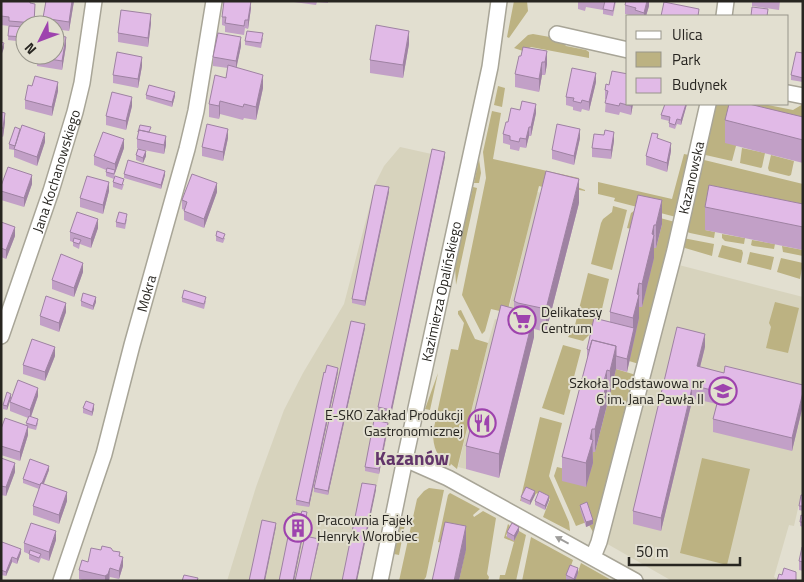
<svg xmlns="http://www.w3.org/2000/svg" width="804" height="582" viewBox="0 0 804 582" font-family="'Titillium Web',sans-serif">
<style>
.built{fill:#d7d3bd}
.green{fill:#bcb282}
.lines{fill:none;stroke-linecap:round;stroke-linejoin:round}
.minor-casing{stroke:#a8a597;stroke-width:18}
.minor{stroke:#fff;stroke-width:15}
.wall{fill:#c2a0c7}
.shaded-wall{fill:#9e82a2}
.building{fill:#e1bae7;stroke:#9e82a2}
.oneway{fill:#9e9d9b}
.labels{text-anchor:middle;stroke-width:4;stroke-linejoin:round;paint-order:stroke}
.street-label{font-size:14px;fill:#272520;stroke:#e2dfd0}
.poi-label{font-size:14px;fill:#272520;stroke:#e2dfd0;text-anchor:start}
.district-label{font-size:19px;font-weight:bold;fill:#62356a;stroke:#e2dfd0}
</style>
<rect width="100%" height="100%" fill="#e2dfd0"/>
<!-- built -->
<path class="built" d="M400 147 445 157 357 581H227L256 487 284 410 303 373 344 304 376 182 384 166Z
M537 192 546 194 512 331 501 329 466 469 458 467 488 343 495 319 506 321Z
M675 264 803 297V486L794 526 789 525 774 577 781 581H672L604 542Z"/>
<!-- green -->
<path class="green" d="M514 1H527L528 11 509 38 507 37Z
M533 34 561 39 566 46 586 50 589 52V58L531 47 523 51 514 48 528 35Z
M498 86 505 88 502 107 494 105Z
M713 104H763L793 110 803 104V141L736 146 732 161 701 154Z
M492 111 501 113 493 159 579 178 577 187 585 190V191L574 189 573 195 539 186 505 321 504 312 491 309 485 331 482 334 462 295 486 178 483 152Z
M742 148 765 153 762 167 761 168 740 163Z
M684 154 689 155 676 217 614 201 615 198 598 194V182L672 199Z
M771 155 794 161 791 175 789 176 769 171 768 168Z
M479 159 481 173 479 183H474Z
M700 159 803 184V228L709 209 705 230 715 232 714 238 690 233 685 231Z
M473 187 477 188 456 285 455 266Z
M613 206 627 210 612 270 591 264 601 223 603 219 612 212Z
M634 211 675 222 639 364 629 361 639 307H642L654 248H656L662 224 636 230 627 228 631 213Z
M722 234 745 238 744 244 725 241 722 238Z
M683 238 714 244 712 256 685 248 682 244Z
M752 240 775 244 774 249 753 246 751 245Z
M722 245 742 250 743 253 741 263 718 257Z
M782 246 803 250V256L783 252Z
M750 252 774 257 771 270 747 264Z
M781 258 803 263 800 279 777 272Z
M588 273 609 279 598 326 583 341 568 337 574 329Z
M775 302 799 308 788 353 766 348 771 327 769 323Z
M461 310 475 339 488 343 457 469 451 464 450 466C437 457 433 448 433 432L451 349 458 350 464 323 458 314V311Z
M563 345 581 350 564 415 542 408Z
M616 369 636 375 596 537 589 525 593 524 584 523 576 526 554 476 557 467 565 469 592 452H595L607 405V394H609Z
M438 373 430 410 425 409Z
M540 417 562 423 549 476 569 522 570 531 543 517 550 499 537 493 535 495 527 491 521 501H520Z
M702 458 750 469 727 565 680 553Z
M429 488 444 490 426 577 423 581H399L417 499 424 491Z
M450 493 480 509 473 515 474 517 483 511 496 518 487 574 489 577 488 581H459L466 548 438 542 448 495Z
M401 523 405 524 399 555 394 554Z
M508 524 510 526 506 536 514 540 519 531 526 535 516 581H499L500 575H505L514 542 504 538Z
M531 537 573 560 566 580 568 581H522Z
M581 563 613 581H575Z"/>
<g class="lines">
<!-- minor casing -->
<g class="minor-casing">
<g id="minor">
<path d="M724 16 726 1"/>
<path d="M557 34 628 50"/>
<path d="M788 93 803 96"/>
<path id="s1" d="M1 336 51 191 75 112 82 83 94 1"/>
<path d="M405 459 448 478 635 581"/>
<path id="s2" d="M593 557 599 542 675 250 708 104"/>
<path id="s3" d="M61 581 104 454 132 345 187 149 196 111 214 1"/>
<path id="s4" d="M380 581 405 459 490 67 499 1"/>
</g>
</g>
<!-- minor -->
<use href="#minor" class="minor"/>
</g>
<!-- wall -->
<path class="wall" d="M1 1 30 3 35 13 34 25H25V42L8 40 9 26 1 25Z
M45 1H74L69 31 55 29V25H43V18L46 3H45Z
M294 1H328V3L317 2 316 5 294 2Z
M578 1H616L613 16 603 14V10L586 7 585 11 578 9Z
M649 1V6L646 16H633L625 14V5Z
M752 1H780L779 10 752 6Z
M251 8 248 29 245 28 244 35 225 32V26L222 25V17Z
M151 23 148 47 118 42V33Z
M263 38 261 48 245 45V41Z
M409 44 403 78 370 73V60Z
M66 46 62 70 37 66V55Z
M241 46 236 68 263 88 256 120 244 118 243 120 220 114 219 119 209 117V104L226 78 228 68 213 66V57Z
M547 51V64L545 75H542L539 92 515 87V74L521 56Z
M803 53V82L791 80V75Z
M142 66 138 88 113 83V75Z
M596 82 589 111 582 109 581 112 573 110V107L566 105V97Z
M606 84 628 104H633L631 115 620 112 619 115 605 112 606 99H605V90Z
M32 86 58 91 52 116 25 109V100Z
M146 95 175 96 172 107 146 99Z
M665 104H687L681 125 677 124 675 129 669 127V121L661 119V115Z
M132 106 126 130 106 125V116Z
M1 112 5 122 3 137 1 136Z
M536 113 531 136H529L526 148 520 147 519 151 510 149V145L503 143V134L508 122Z
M803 117V163L725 143V120Z
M150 133 166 145 164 154 139 149 146 156 143 163 136 160V155L138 149 137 148V139Z
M228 138 223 161 202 156V147Z
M580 138 574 165 552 159V150Z
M658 139 671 151 667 172 646 165V156Z
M614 141 611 159 592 157V148Z
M45 142 37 166 14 157V150L9 149V144Z
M124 148 115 173 114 179 106 176V170L94 165V156Z
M445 157 391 415 378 411V407Z
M124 174 165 175 161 189 124 178Z
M113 182 124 184 122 190 113 187Z
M32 184 24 207 1 200V191Z
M109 191 103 214 80 207V198Z
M217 192 204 228 184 220V210L182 209V200Z
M389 192 365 306 352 303V299Z
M638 195 662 224 656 248H654V258L642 307H639V318L627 372 616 369 610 394H607V405L595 452H593V463L586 487 562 481V457L587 361V349L610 322V312Z
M579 203 546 332 534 329V337L499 478 466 469V446L514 309V301Z
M803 204V250L705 230V207Z
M127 219 125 229 116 227V222Z
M1 222 15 236 6 259 1 257Z
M98 228 91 248 80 244 79 249 73 246V242L70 241V232Z
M216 236 225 238 223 243 216 241Z
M83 272 74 297 52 289V280Z
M182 298 206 301 204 309 182 302Z
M81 301 96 302 93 310 81 306Z
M66 312 59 332 40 325V316Z
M365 328 328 495 314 492V488Z
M705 347 700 367 724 373 803 385V405L792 451 713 432V419L717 404 695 399V402L692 401 661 531 633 524V511Z
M55 356 45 381 23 374V365Z
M338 372 309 507 296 505V500Z
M38 396 31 417 38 423 36 430 28 428V435L20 461 1 455V429L26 425 28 418 10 411V402Z
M11 398 7 410 3 409V405Z
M83 408 94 409 92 416 83 413Z
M388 427 379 474 365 471V467Z
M1 458 15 472 6 496 1 495Z
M49 470 44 484 67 501 59 524 33 515V506L39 489 23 483V479Z
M535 495 530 505 521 501V497Z
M803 495V511L799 510V506Z
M549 500 545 510 535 505V501Z
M580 505 593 524 586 527 580 509Z
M803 516V527L800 526V522Z
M519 531 514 541 507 537V532Z
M56 540 49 561 41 558 39 563 29 559V554L24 552V543Z
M1 544 21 553 17 564 12 562 6 576 1 575Z
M803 548V571L799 570V561Z
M101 550 113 551 120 556 123 566 119 579 110 577 109 581H86L79 579V570Z
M578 573 575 581H568L566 580V575Z"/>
<!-- shaded-wall -->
<path class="shaded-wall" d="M72 1H74L69 31V22Z
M251 1V8L248 29V20Z
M647 1H649V6L646 16H644V13Z
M151 14V23L148 47V38Z
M409 31V44L403 78V65Z
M66 37V46L62 70V61Z
M241 37V46L236 70V61Z
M4 43V48L1 56V51Z
M547 51V64L545 75V62Z
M142 57V66L138 88V79Z
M542 62V75L539 92V79Z
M596 73V82L589 111V102Z
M263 75V88L256 120V107Z
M58 82V91L52 116V107Z
M175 92V96L172 107V102Z
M132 97V106L126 130V121Z
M220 101V114L219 119V106Z
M536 104V113L531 136V127Z
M632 104H633L631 115V106Z
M686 104H687L681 125V120Z
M5 113V122L3 137V128Z
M529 127V136L526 148V139Z
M228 129V138L223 161V152Z
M580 129V138L574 165V156Z
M614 132V141L611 159V150Z
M45 133V142L37 166V157Z
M166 136V145L164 154V145Z
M124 139V148L115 173V164Z
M671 143V151L667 172V163Z
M146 151V156L143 163V158Z
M445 152V157L391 415V410Z
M165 171V175L161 189V185Z
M32 175V184L24 207V198Z
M579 179V203L546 332V309Z
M109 182V191L103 214V205Z
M217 183V192L204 228V219Z
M389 187V192L365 306V301Z
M662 200V224L656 248V225Z
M98 219V228L91 248V239Z
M654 225V258L642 307V284Z
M15 227V236L6 259V250Z
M83 263V272L74 297V288Z
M639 283V318L627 372V359L633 331V318L637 294Z
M96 297V302L93 310V306Z
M66 303V312L59 332V323Z
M534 314V337L499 478V454Z
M365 324V328L328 495V491Z
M705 334V347L697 379V366Z
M616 346V369L610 394V371Z
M55 347V356L45 381V372Z
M338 368V372L309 507V503Z
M607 370V405L595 452V429Z
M38 388V396L30 419V410Z
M692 388V401L661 531V518Z
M803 392V405L792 451V438Z
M11 394V398L7 410V406Z
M94 404V409L92 416V412Z
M388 423V427L379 474V469Z
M28 426V435L20 461V452Z
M592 429 593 463 586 487V463L590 439Z
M15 463V472L6 496V487Z
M49 466V470L41 490V486Z
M376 485V490L357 581H356Z
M535 491V495L530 505V501Z
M67 492V501L59 524V515Z
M549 496V500L545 510V506Z
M307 512V516L294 581H293Z
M593 520V524L586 527V522Z
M276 523V527L265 581H264Z
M466 526V550L459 581H454Z
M519 527V531L514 541V536Z
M56 531V540L49 561V552Z
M319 539V543L310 581Z
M21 549V553L17 564V559Z
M12 557V562L6 576V572Z
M123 557V566L119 579V571Z
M110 568 109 581H105V576Z
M578 568V573L575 581H574V579Z"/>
<!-- building -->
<path class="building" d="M1 1H30V3L35 4 34 23 9 21V17L1 16Z
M46 1H72L69 22 43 18Z
M224 1H251L248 20H245L244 26 225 23 226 17H222Z
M605 1H615L613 11 603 9Z
M626 1H647L644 13 635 10 636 8 625 5Z
M664 2 699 9 698 16H661Z
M752 7 768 9 767 16H751Z
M121 10 151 14 148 38 118 33Z
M376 25 409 31 403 65 370 60Z
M9 26 25 27V37L8 36Z
M247 31 263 33 261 43 245 41Z
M218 33 241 37 236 61 213 57Z
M55 35 66 37 62 61 37 57V55H55Z
M1 42 4 43 1 51Z
M523 47 547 51 545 62H542L539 79 515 74 519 56H521Z
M117 52 142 57 138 79 113 75Z
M796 52 803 53V78L791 75Z
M228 65 263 75 256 107 244 104 243 107 220 101 219 106 209 104 215 75 226 78Z
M572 68 596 73 589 102 582 100 581 103 573 101 574 98 566 97Z
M612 71 628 74V104H632L631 106 620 103 619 106 605 103 608 91 605 90 606 84 609 85Z
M35 76 58 82 52 107 25 100 28 85 32 86Z
M149 85 175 92 172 102 146 95Z
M112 92 132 97 126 121 106 116Z
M522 101 536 104 531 127H529L526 139 520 138 519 142 510 140V136L503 134 506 122H508L511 108 520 110Z
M665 104H686L681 120 677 119 675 125 669 123 670 117 661 115Z
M729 104H749L803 117V140L725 120Z
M1 112 5 113 3 128H1Z
M207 124 228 129 223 152 202 147Z
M557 124 580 129 574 156 552 150Z
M22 125 45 133 37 157 14 149Z
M140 125 151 127 149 132 139 130 138 132Z
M15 127 20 129 15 146 9 144Z
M139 130 166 136 164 145 137 139Z
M605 130 614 132 611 150 592 148 594 134 604 135Z
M103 132 124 139 115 164 94 156Z
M652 133 658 134 657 138 671 143 667 163 646 156Z
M138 149 146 151 143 158 136 155Z
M432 149 445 152 391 410 378 407Z
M128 160 165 171 161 185 124 174Z
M8 167 32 175 24 198 1 191V186Z
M107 168 115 170 114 174 106 172Z
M546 171 579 179 546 309 518 303 514 301Z
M192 174 217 183 204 219 184 211 187 202 182 200Z
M87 176 109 182 103 205 80 198Z
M115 176 124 179 122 185 113 182Z
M375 185 389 187 365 301 352 299Z
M709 185 803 204V227L705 207Z
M638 195 662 200 656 225H654L652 234 654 235 642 284 639 283 637 294 639 295 633 318 610 312Z
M77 212 98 219 91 239 70 232Z
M119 212 127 214 125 224 116 222Z
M1 222 15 227 6 250 1 248Z
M217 231 225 234 223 239 216 236Z
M74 238 81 240 79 244 73 242Z
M61 254 83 263 74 288 52 280Z
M184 290 206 297 204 304 182 298Z
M83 293 96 297 93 306 81 301Z
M46 296 66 303 59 323 40 316Z
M501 305 534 314 499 454 466 446Z
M594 318 634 328 627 359 616 356V346L592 340 589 350 587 349Z
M351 321 365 324 328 491 314 488Z
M677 327 705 334 697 366 724 373 725 366 803 385V392L792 438 713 419 720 392 695 386V389L692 388 661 518 633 511Z
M32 339 55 347 45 372 23 365Z
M592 340 616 346 610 371 607 370 604 381 607 382 595 429H592L590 439 593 440 586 463 562 457Z
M327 365 338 368 309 503 296 500 324 372 325 373Z
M18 380 38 388 30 410 10 402Z
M7 392 11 394 7 406 3 405Z
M86 401 94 404 92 412 83 408Z
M29 416 38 419 36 426 26 423Z
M5 418 28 426 20 452 1 446V429Z
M374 420 388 423 379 469 365 467Z
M1 458 15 463 6 487 1 486Z
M30 459 49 466 42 483H41L40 485 23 479Z
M41 483 67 492 59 515 33 506Z
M362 483 376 485 356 581H342Z
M526 487 535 491 530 501 521 497Z
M539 491 549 496 545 506 535 501Z
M801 495H803V506H799Z
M587 502 593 520 586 522 580 505Z
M302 511 307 512 293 581H279L293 512 301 514Z
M801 515 803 516V522H800Z
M262 520 276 523 264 581H249Z
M445 522 466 526 454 581H432Z
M31 523 56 531 49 552 24 543Z
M512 523 519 527 514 536 507 532Z
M305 536 319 539 310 581H295Z
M2 542 21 549 17 559 12 557 6 572 1 570V544Z
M102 546 111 548 113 551 120 552 119 556 123 557 119 571 110 568 108 574 105 576 79 570 82 560 88 562 91 548 101 550Z
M802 547 803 548V562L799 561Z
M30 550 41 554 39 558 29 554Z
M570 565 578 568 574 579 566 575Z
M784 568 796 572V581H777L779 574 782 575Z
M184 575 198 578 197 581H182Z"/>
<!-- one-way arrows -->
<defs><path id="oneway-solid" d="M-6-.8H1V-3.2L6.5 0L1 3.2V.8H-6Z" transform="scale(1.25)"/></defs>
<use class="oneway" href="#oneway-solid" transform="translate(562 540) rotate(-152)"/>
<!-- icons -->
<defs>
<g id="supermarket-ring" transform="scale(1.4375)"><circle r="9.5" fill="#e2dfd0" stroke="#9e43ae" stroke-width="1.5"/><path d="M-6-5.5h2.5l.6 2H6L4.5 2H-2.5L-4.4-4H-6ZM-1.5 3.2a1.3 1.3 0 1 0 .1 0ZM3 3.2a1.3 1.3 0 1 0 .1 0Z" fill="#9e43ae"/></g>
<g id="school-ring" transform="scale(1.4375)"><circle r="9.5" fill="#e2dfd0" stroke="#9e43ae" stroke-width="1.5"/><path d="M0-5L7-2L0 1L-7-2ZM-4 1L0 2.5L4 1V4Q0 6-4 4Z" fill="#9e43ae"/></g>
<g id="restaurant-ring" transform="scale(1.4375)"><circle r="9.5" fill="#e2dfd0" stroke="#9e43ae" stroke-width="1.5"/><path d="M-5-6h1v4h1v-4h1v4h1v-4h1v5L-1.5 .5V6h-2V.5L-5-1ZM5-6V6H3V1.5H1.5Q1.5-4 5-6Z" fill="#9e43ae"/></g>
<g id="building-ring" transform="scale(1.4375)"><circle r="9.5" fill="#e2dfd0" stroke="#9e43ae" stroke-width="1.5"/><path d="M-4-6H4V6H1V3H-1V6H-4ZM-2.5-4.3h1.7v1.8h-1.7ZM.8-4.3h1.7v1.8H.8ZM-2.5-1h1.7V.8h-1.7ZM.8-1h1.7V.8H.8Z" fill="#9e43ae"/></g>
</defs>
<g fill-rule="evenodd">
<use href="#supermarket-ring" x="522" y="320"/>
<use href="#school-ring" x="723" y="391"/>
<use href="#restaurant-ring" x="482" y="423"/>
<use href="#building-ring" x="298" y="528"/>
</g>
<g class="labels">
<!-- street labels -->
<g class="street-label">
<text dy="5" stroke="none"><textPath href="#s1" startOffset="174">Jana Kochanowskiego</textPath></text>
<text dy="5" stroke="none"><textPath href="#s2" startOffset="392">Kazanowska</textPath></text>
<text dy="5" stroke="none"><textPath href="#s4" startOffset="296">Kazimierza Opalińskiego</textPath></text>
<text dy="5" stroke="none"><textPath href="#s3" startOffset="300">Mokra</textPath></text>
</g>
<!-- poi labels -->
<g class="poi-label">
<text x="541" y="317">Delikatesy<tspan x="541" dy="16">Centrum</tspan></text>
<text x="704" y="388" text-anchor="end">Szkoła Podstawowa nr<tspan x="704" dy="16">6 im. Jana Pawła II</tspan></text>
<text x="463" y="420" text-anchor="end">E-SKO Zakład Produkcji<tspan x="463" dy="16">Gastronomicznej</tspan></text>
<text x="317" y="525">Pracownia Fajek<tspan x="317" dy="16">Henryk Worobiec</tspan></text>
</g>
<!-- district labels -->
<g class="district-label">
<text x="412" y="465">Kazanów</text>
</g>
</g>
<!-- border -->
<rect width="804" height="582" fill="none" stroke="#272520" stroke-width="5"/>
<!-- legend -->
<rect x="626" y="15" width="162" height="90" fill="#e2dfd0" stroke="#97958a"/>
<rect x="636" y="31" width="25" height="8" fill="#ffffff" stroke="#97958a"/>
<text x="672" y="40" font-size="15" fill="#272520">Ulica</text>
<rect x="636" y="52" width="25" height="15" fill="#bcb282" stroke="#97958a"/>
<text x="672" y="65" font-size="15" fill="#272520">Park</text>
<rect x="636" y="78" width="25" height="15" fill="#e1bae7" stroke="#97958a"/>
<text x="672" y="90" font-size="15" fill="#272520">Budynek</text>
<!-- north arrow -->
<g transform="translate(40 40) rotate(228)"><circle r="24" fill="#e2dfd0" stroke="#97958a"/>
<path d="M0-4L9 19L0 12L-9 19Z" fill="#9e43ae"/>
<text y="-8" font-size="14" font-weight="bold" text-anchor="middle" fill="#272520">N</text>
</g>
<!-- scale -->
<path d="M629 557v8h111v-8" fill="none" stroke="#272520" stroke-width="2.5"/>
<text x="636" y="557" font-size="15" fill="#272520" stroke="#e2dfd0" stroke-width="4" paint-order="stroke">50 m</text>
</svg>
